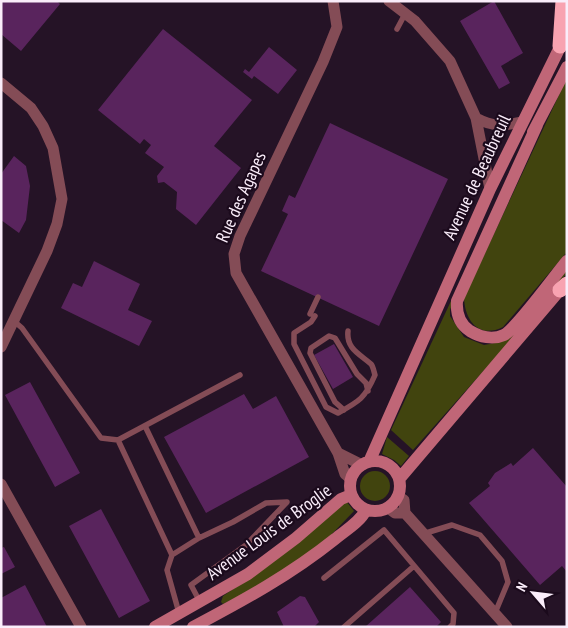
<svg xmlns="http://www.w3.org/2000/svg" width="568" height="628" viewBox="0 0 568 628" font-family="'PT Sans Narrow',sans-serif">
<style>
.green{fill:#41440e}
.building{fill:#59245d}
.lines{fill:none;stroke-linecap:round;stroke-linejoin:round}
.lane{stroke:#844c56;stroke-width:5.5}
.street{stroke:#844c56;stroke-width:11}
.secondary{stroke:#c06677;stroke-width:12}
.highway{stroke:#f8a3b1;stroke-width:15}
.labels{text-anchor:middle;stroke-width:4.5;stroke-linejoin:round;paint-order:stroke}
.street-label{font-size:18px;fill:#faedfa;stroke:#1b0a1c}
</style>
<rect width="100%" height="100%" fill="#251326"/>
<!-- green -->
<path class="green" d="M567 78V252L503 327C479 339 465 321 464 298Z
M490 217 450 310V316L464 337 484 345 501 342 567 267V273L510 341 413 450 391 430Z
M387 437 409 456 401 466 394 460 382 454Z
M360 486a15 15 0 1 1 30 0a15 15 0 1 1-30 0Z
M346 501 354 511 330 536 281 575 223 604 221 602 223 596 273 562Z"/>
<!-- building -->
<path class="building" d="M1 1H57L60 4 21 51 1 34Z
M494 1 523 53 501 66 510 83 499 89 460 21Z
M163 29 252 100 214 146 241 168 196 225 176 209 177 192 164 182 158 183 157 176 164 167 145 153 151 145 144 139 140 144 98 110Z
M269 47 297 70 278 94 254 76 252 79 243 72 245 69 249 72Z
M330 123 448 179 379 326 261 271 288 214 282 211 289 195 295 198Z
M14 156 26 166 30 186 26 220 19 233 1 220V174Z
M94 261 140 284 128 310 152 321 139 346 61 308 73 283 82 287Z
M334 344 353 377 333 389 314 355Z
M30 382 80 473 55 487 5 395Z
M244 394 253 409 276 396 309 457 206 513 164 437Z
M533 448 567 487V572L562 566 540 585 469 503 490 486 488 483 495 473 511 463 513 466Z
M101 509 150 601 119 618 69 526Z
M4 547 15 567 1 574V548Z
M25 585 47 627H1V598Z
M410 587 441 622 436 627H365Z
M300 596 305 597 319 622 314 627H284L277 612Z"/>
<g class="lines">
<!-- lane -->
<path class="lane" d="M397 29 405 14
M310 314 318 297
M315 316 311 322 294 333V344L326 407 338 413C360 401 365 398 375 375 374 372 373 366 371 364 360 354 346 349 348 331
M14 321 22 328 101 438 118 440 240 375
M344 410 335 402 310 353 311 348 329 336 335 338 357 374 366 383 368 391
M145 426 199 538
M118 440 172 555
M426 533 452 525 480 535 502 561 508 582 495 613
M324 578 384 530 454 613 453 624 450 627
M179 613 167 570 172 555 199 538 233 522 266 503 287 502 246 545 191 585 200 602
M344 627 414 566"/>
<!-- street -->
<path class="street" d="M333 1 337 27 323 62 240 236 234 254 236 273 338 453
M389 1 415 21 450 61 476 118 490 189
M1 83 31 108 43 126 53 148 62 199 57 224 47 251 1 347
M476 118C493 127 503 126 521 122
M351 479 345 474 338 453 362 465
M1 484 81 627
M388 508 395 513H405L404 500 398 496
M405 513 507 627"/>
<!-- secondary -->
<path class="secondary" d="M537 125 457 301C456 314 459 324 470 331 480 337 493 340 504 335 517 328 555 275 567 261
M533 132 567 67
M350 486a25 25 0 1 1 50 0a25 25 0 1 1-50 0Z
M369 462 490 189 564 39
M400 478 565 284
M155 627 248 574 296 538 341 499 351 495
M193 627C244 600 290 575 335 539 346 530 360 522 366 510"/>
<!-- highway -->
<path class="highway" d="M560 46 563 1
M560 290 567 284"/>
</g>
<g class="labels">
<!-- street labels -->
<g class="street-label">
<text transform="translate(477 177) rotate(-65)" y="6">Avenue de Beaubreuil</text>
<text transform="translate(241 197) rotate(-66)" y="6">Rue des Agapes</text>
<text transform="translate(269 532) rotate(-36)" y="6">Avenue Louis de Broglie</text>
</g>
</g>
<!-- border -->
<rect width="568" height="628" fill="none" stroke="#faedfa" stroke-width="5"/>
<!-- north arrow -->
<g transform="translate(533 593) rotate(298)" stroke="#1b0a1c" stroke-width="4" paint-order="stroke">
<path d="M0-4L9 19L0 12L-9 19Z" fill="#faedfa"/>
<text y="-8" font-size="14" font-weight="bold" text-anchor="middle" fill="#faedfa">N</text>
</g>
</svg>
